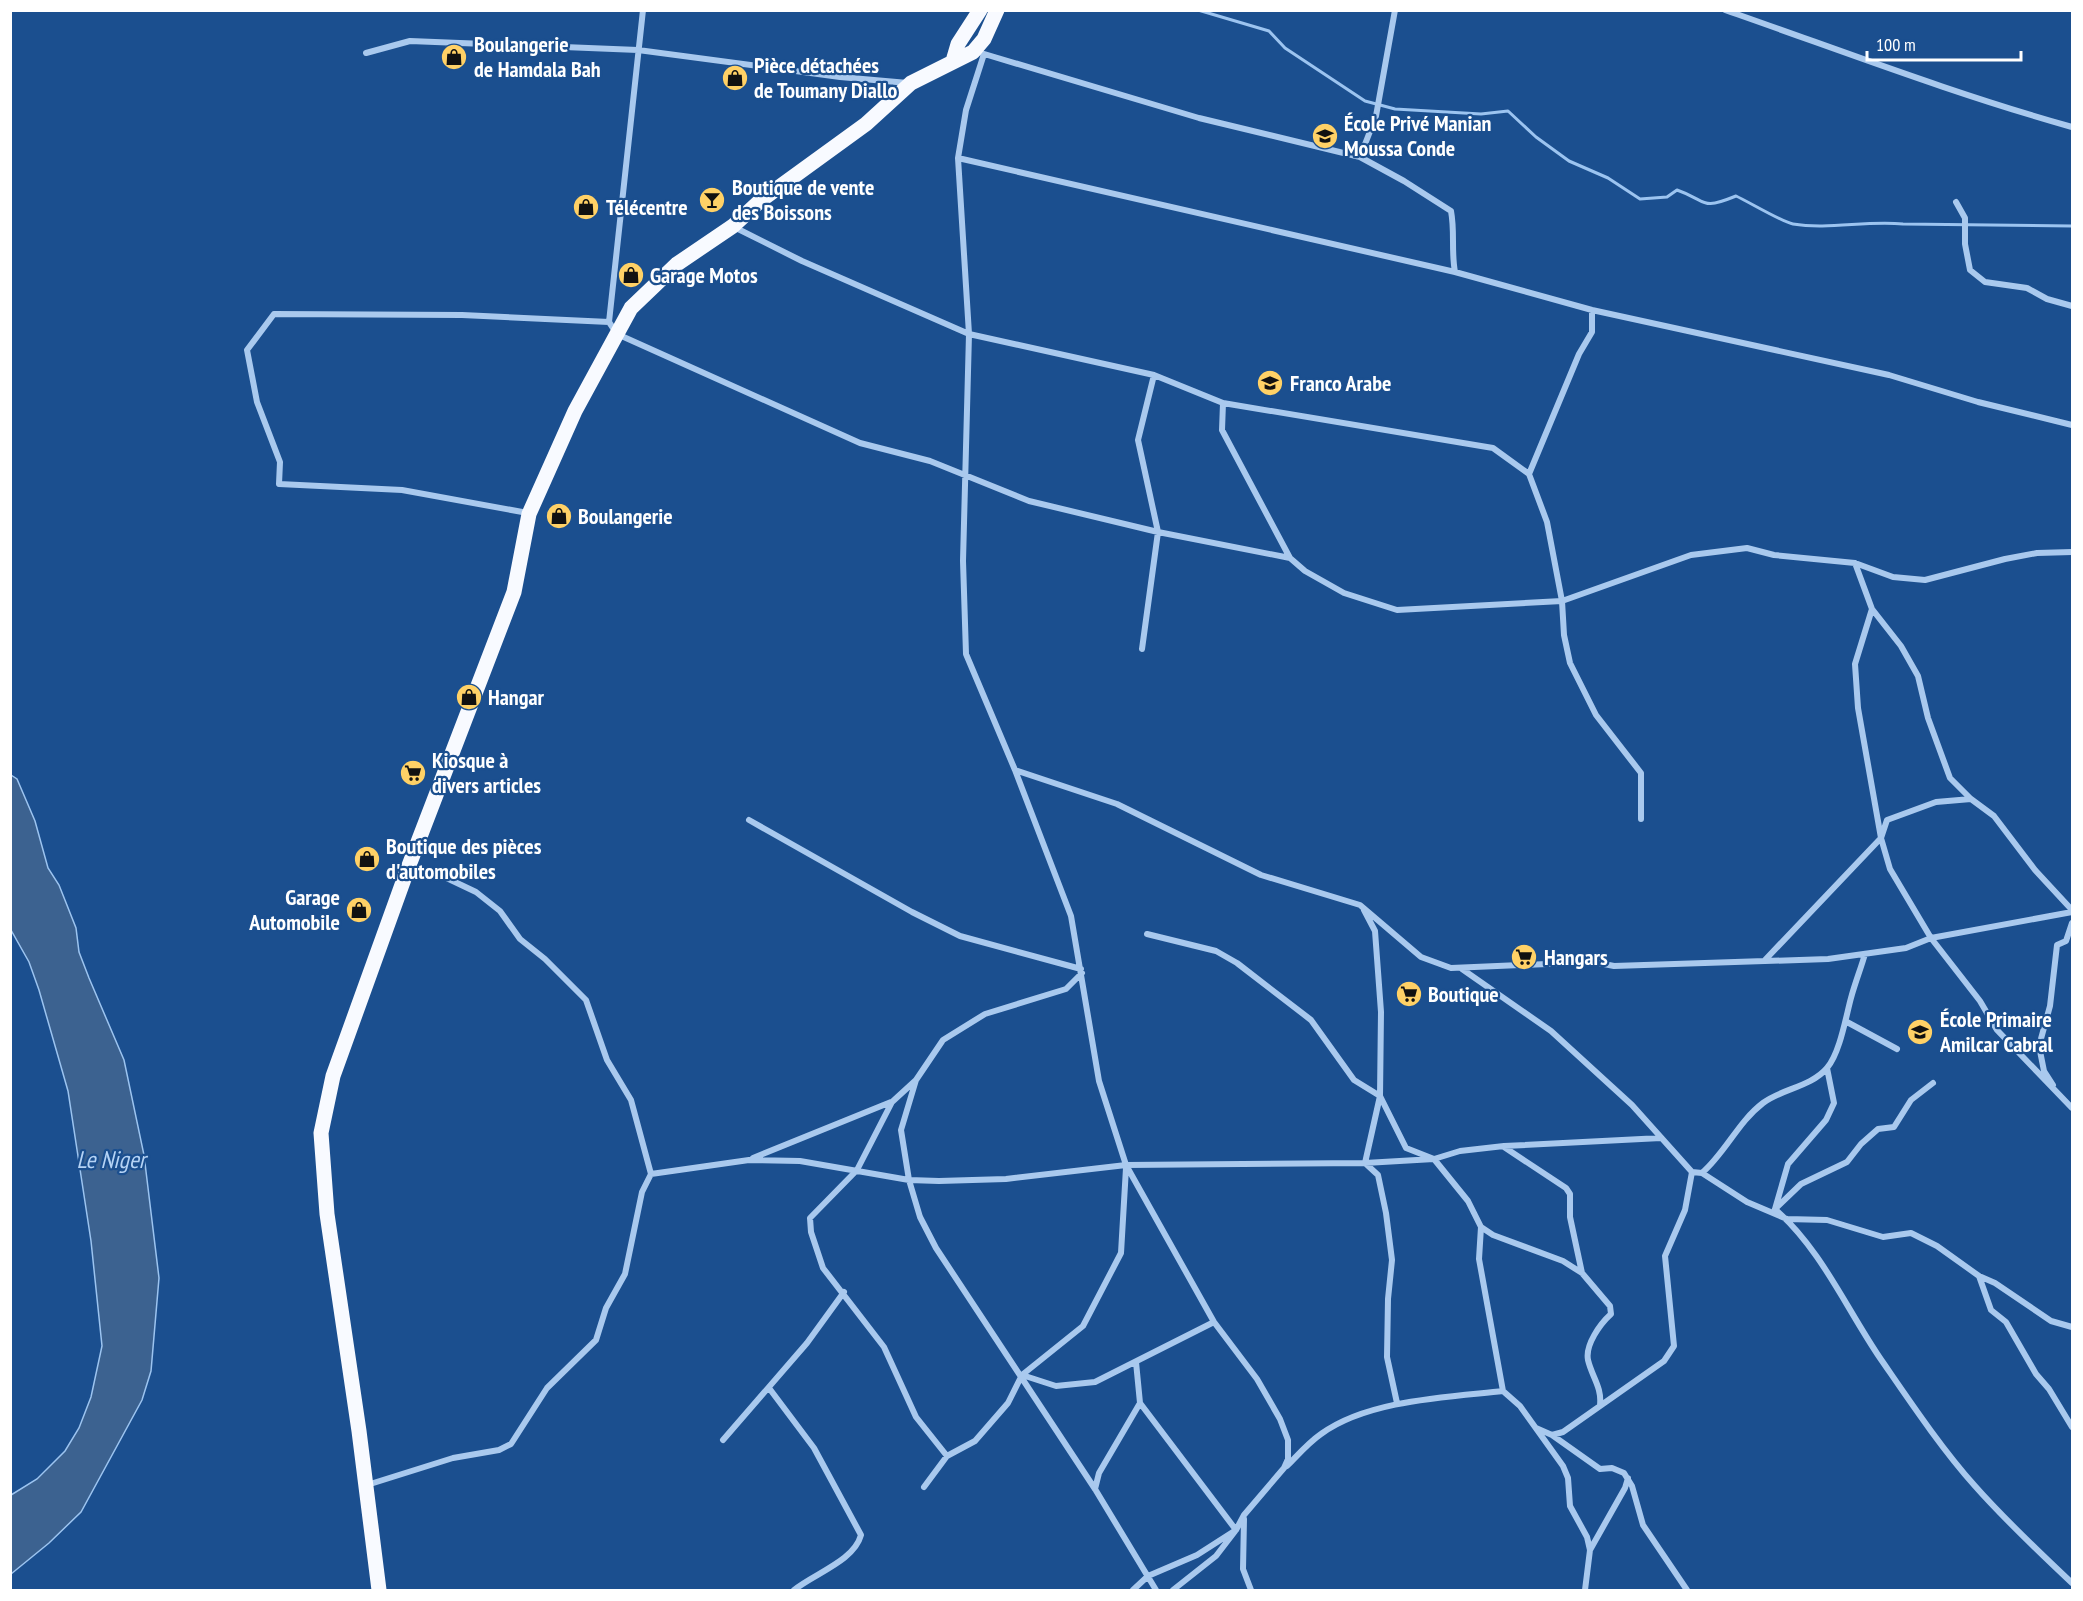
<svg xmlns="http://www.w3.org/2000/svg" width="2083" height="1601" viewBox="0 0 2083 1601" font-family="'PT Sans Narrow',sans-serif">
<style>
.water{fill:#3c6290;stroke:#9cc4f0;stroke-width:1.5}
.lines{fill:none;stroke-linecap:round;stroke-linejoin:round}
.stream{stroke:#9cc4f0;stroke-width:3}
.minor{stroke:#a9c9ee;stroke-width:6}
.trunk{stroke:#f8faff;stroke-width:15}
.labels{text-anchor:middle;stroke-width:4.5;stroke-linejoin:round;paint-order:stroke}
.poi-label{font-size:22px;font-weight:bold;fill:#fff;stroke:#1b4f8f;text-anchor:start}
.water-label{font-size:24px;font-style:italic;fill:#b5d3f5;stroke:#1b4f8f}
</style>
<rect width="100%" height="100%" fill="#1b4f8f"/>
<!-- water -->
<path class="water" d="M11 775 17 779 35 821 48 868 59 885 76 928 79 952 89 978 124 1060 144 1155 159 1278 151 1371 142 1400 81 1512 49 1543 11 1574V1495L37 1479 65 1451 79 1428 91 1397 102 1346 91 1241 68 1091 39 990 29 962 11 930Z"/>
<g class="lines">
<!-- stream -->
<path class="stream" d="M1198 10 1269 31 1285 48 1365 101 1395 109 1481 114 1508 111 1536 137 1569 161 1608 178 1640 199 1667 197 1677 190C1709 201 1699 211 1736 196 1749 202 1782 222 1793 224 1829 230 1867 220 1903 224L2072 226"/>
<!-- minor -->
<path class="minor" d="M1725 10C1840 50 1954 94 2072 127
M366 53 410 41 638 50 840 77 908 83
M981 53 1199 118 1360 157 1404 181 1451 211C1455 232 1451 251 1455 272
M984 54 966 110 958 158 969 334 963 561 966 654 1015 770 1071 916 1099 1081 1126 1165 1214 1322 1257 1379 1280 1419 1288 1440V1459L1284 1468 1244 1515 1236 1530 1197 1555 1148 1576 1133 1590
M1360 157 1376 116 1395 10
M958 158 1455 272 1592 310 1889 375 1978 402 2072 425
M1956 202 1965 218V244L1970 270 1985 282 2027 288 2047 299 2072 306
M734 227 802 261 969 334 1154 375 1223 403 1493 448 1529 474
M1592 310V332L1579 354 1529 474 1547 522 1562 601 1564 635 1570 663 1596 715 1641 773V819
M609 322 643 10
M1223 403 1222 430 1290 558
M528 513 402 490 279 484 280 462 257 402 247 350 274 314 462 315 609 322 617 334 860 443 930 461 1029 501 1158 532 1290 558 1305 571 1344 593 1397 610 1562 601 1691 555 1747 548 1774 555 1855 563 1893 577 1925 580 2005 559 2037 553 2072 552
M1855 563 1872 609 1901 646 1918 676 1928 718 1950 778 1971 799 1994 816 2035 870 2072 910
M1872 609 1855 664 1858 708 1881 838 1890 869 1931 938 1980 1001 1997 1030 2072 1108
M1142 649 1158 532 1138 440 1154 375
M1015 770 1117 804 1261 875 1360 905 1421 957 1451 968 1594 962 1614 966 1828 959 1906 948 1931 938 2072 912
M749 820 912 912 960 936 1081 969
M410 868 436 873 476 892 500 911 520 939 545 959 586 1000 607 1060 631 1100 651 1174
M1364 910 1375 931 1381 1012 1380 1096 1365 1163 1378 1175 1386 1213 1392 1260 1388 1299 1387 1357 1397 1403
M1147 934 1216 951 1237 963 1311 1020 1354 1080 1380 1096 1406 1148 1434 1159 1468 1201 1481 1227 1479 1259 1503 1391
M1765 960 1881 838 1887 820 1936 802 1971 799
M1462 969 1551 1031 1632 1105 1692 1172 1702 1173 1747 1202 1787 1219 1827 1220 1883 1237 1911 1233 1937 1246 1979 1276 1995 1283 2051 1321 2072 1327
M1082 973 1066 989 985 1014 943 1040 916 1080 901 1130 909 1180 920 1217 936 1248 1095 1489 1156 1590
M1847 1022 1897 1049
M1827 1068 1834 1103 1826 1120 1788 1164 1775 1209 1801 1184 1847 1162 1861 1144 1878 1129 1894 1127 1911 1100 1933 1083
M916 1080 892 1102 857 1170 810 1218 811 1232 823 1268 884 1347 916 1417 947 1456
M2053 1085 2044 1071 2039 1046 2050 1006 2057 945 2066 941 2072 923
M1504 1147 1566 1188 1570 1194V1217L1582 1273
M753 1158 891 1102
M1702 1173C1726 1152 1738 1122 1763 1103 1781 1089 1811 1087 1827 1068 1840 1053 1846 1016 1851 998 1855 983 1861 968 1865 954
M1775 1209C1821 1249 1846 1308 1880 1358 1909 1400 1941 1448 1975 1486 2005 1520 2039 1552 2072 1583
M1481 1227 1493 1235 1563 1261 1582 1273 1610 1306 1611 1314C1600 1324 1585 1345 1588 1360 1592 1377 1602 1387 1600 1405
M1979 1276 1991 1310 2006 1322 2036 1374 2049 1389 2072 1427
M1136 1362 1140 1403 1236 1530 1216 1556 1173 1590
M1022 1375 1056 1386 1095 1382 1214 1322
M769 1388 814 1448 861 1535C854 1561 815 1573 794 1590
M1536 1428 1552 1435 1600 1469 1612 1468 1624 1473 1632 1486 1643 1525 1687 1590
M1552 1435 1563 1432 1664 1361 1674 1346 1665 1256 1685 1210 1692 1172
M723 1440 807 1343 844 1292
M1287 1466C1298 1455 1308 1443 1321 1434 1367 1400 1448 1397 1503 1391L1520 1406 1563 1466 1568 1478 1570 1506 1587 1537 1590 1550 1585 1590
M367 1485 453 1458 499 1450 511 1444 547 1388 596 1340 606 1308 625 1274 642 1192 651 1174 749 1160 800 1161 909 1180 939 1181 1006 1179 1126 1165 1365 1163 1434 1159 1460 1151 1504 1146 1661 1138
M924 1487 947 1456 975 1441 1008 1403 1022 1375 1083 1326 1121 1253 1126 1168
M1095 1489 1099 1473 1140 1403
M1244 1519 1243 1569 1251 1590
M1590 1550 1625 1488 1628 1478"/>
<!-- trunk -->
<path class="trunk" d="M953 61 958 44 980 10
M379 1590 359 1431 327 1214 321 1133 333 1076 408 868 514 592 529 514 575 411 631 308 677 264 733 226 760 201 866 124 911 83 973 52 984 39 997 10"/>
</g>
<!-- icons -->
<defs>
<g id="shop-disc" transform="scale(1.35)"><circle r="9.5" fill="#ffd166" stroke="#1b4f8f"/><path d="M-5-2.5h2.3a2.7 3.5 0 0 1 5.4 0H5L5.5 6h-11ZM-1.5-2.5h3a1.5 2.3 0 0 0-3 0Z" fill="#111"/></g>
<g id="school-disc" transform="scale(1.35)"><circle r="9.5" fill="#ffd166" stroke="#1b4f8f"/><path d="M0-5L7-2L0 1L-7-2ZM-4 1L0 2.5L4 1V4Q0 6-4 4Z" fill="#111"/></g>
<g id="bar-disc" transform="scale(1.35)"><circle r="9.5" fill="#ffd166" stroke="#1b4f8f"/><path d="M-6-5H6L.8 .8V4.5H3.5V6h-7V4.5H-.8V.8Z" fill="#111"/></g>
<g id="supermarket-disc" transform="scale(1.35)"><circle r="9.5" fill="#ffd166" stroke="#1b4f8f"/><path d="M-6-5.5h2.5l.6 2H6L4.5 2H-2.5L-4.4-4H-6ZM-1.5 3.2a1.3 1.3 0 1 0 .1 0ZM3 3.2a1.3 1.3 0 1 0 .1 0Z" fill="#111"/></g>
</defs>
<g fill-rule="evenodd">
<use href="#shop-disc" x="454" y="57"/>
<use href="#shop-disc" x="735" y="78"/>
<use href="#school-disc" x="1325" y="136"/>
<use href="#bar-disc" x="712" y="200"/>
<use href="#shop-disc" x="586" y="207"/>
<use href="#shop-disc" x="631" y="275"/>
<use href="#school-disc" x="1270" y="383"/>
<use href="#shop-disc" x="559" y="516"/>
<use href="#shop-disc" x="469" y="697"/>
<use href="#supermarket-disc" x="413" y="773"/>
<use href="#shop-disc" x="367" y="859"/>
<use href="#shop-disc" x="359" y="910"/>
<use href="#supermarket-disc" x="1524" y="957"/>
<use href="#supermarket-disc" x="1409" y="994"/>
<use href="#school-disc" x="1920" y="1032"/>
</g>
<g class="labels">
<!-- poi labels -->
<g class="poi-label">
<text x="474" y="52">Boulangerie<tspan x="474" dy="25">de Hamdala Bah</tspan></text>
<text x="754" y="73">Pièce détachées<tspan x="754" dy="25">de Toumany Diallo</tspan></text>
<text x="1344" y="131">École Privé Manian<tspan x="1344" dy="25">Moussa Conde</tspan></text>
<text x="732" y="195">Boutique de vente<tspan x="732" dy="25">des Boissons</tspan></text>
<text x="606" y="215">Télécentre</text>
<text x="650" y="283">Garage Motos</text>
<text x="1290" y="391">Franco Arabe</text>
<text x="578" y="524">Boulangerie</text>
<text x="488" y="705">Hangar</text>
<text x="432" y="768">Kiosque à<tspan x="432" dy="25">divers articles</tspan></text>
<text x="386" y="854">Boutique des pièces<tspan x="386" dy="25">d'automobiles</tspan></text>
<text x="340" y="905" text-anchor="end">Garage<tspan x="340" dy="25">Automobile</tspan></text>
<text x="1544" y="965">Hangars</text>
<text x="1428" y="1002">Boutique</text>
<text x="1940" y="1027">École Primaire<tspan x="1940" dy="25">Amilcar Cabral</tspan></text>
</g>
<!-- water labels -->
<g class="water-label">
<text x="111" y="1168">Le Niger</text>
</g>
</g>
<!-- border -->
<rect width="2083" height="1601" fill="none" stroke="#ffffff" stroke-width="24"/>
<!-- scale -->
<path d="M1867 51v9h154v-9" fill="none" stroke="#ffffff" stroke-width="3"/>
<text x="1876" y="51" font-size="18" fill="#ffffff" stroke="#1b4f8f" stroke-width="4.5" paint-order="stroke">100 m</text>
</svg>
